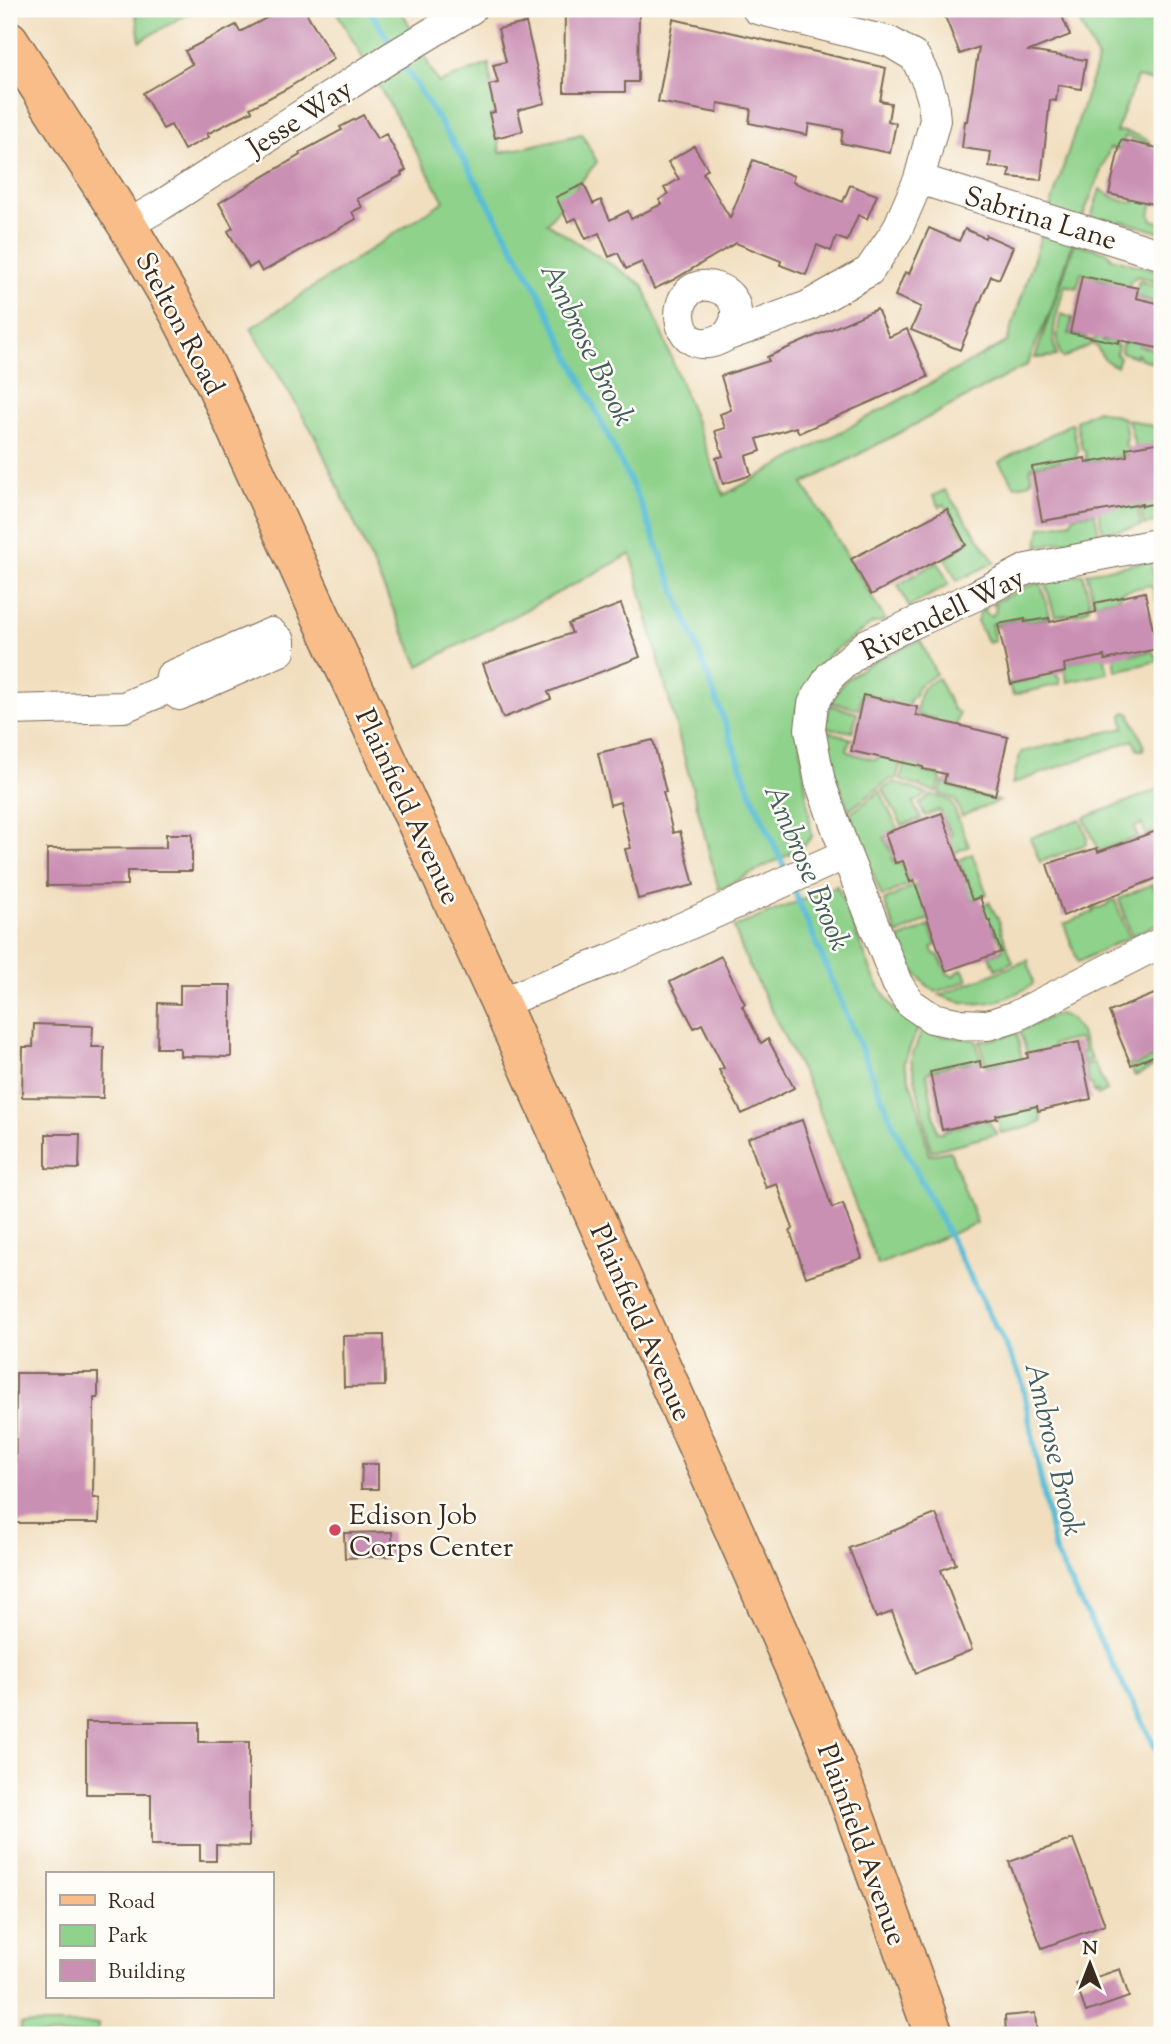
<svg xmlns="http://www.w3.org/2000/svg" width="1171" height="2044" viewBox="0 0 1171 2044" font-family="'Sorts Mill Goudy',serif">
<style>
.green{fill:#8fd28b;stroke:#657e54;stroke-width:2}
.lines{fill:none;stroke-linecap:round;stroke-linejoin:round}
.stream{stroke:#58bdd6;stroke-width:6}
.building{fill:#ca90b4}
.minor-casing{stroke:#7b6956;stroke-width:32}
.major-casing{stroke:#7b6956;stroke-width:41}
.minor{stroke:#fff;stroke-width:30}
.major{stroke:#f8bd89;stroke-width:38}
.poi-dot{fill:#d1495b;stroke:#fdfcf7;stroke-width:2.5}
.labels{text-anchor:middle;stroke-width:5;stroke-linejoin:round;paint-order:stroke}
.street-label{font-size:28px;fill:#3b2a1e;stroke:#fdfcf7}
.poi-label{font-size:28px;fill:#3b2a1e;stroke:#fdfcf7;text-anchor:start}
.water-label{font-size:30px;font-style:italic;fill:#455d5e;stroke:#fdfcf7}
</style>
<rect width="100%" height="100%" fill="#fdfcf7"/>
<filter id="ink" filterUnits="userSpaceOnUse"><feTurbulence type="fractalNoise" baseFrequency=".0143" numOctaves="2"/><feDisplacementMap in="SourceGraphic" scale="14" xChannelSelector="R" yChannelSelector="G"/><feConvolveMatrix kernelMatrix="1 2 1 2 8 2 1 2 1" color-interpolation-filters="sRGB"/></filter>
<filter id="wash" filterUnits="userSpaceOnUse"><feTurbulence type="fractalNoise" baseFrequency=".00686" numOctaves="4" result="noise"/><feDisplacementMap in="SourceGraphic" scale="28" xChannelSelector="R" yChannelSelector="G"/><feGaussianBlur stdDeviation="1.57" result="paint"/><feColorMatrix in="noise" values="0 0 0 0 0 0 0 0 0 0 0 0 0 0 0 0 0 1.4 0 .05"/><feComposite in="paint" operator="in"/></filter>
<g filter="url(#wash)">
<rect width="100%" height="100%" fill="#f1debe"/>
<!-- green -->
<path class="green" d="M135 9H196L140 41Z
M335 9H401L438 83 489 64 500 153 582 134 597 162 547 223 643 285 724 495 1007 342 1098 59 1073 9H1162V84L1137 77 1116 132C1125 130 1140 136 1149 141L1150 145 1125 136 1121 150 1110 148 1072 244 1051 310 1027 365 803 484 830 527 886 621 873 623 827 656 796 709 812 837 801 848 719 890 631 554 419 666 316 438 251 328 444 201Z
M1100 189C1110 196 1123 204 1135 202L1136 198 1153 201 1150 215 1152 220 1162 223V233L1122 221 1115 224 1091 217Z
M1075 243 1107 252 1111 258 1162 272V284L1137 276 1130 282 1127 293 1110 282 1081 273 1077 288 1065 285C1059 308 1048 332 1057 356L1035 358Z
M1139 281 1162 288V304L1135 296Z
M1061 314 1072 318 1069 334 1085 337 1090 341 1095 340 1097 337 1102 338V341H1114L1115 345 1118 346 1116 355 1120 357 1117 366C1106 364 1101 355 1096 346L1092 344 1063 358C1054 346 1058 329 1061 314Z
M1126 340 1138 343 1139 346 1159 350 1158 364 1139 358 1140 355 1136 354V357L1121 352 1122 345Z
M1097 410 1124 418 1127 440 1125 441 1128 455 1087 463 1085 451 1082 449 1076 421Z
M1128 419 1162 429V441L1153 443 1154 447 1137 454Z
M1072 423 1078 451 1076 454 1077 465 1061 468 1060 461 1032 466 1030 470 1032 480 1027 484 1015 486 999 462Z
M945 490 995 562 957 581 946 559 968 542 944 504 940 507 933 496Z
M1162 500V521L1144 525 1140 504Z
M1135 504 1137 506 1141 526 1103 533 1099 513 1100 506Z
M1095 513 1099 534 1038 546 1041 527 1071 522 1074 516Z
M1150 561 1161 601 1157 602 1152 587 1150 585 1120 592V597L1094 603 1087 573Z
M938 562 949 584 909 607 898 585Z
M1083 574 1090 603 1088 609 1077 614 1055 616 1045 582Z
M1041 583 1050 617 1026 622 1023 618 998 624V627H996L995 624H991L995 641 988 643 977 621 981 611 987 606 984 610 986 614 991 616 995 613 996 605 991 604 1027 586Z
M920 640 936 674 917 687 915 695 910 700 907 712 891 704V701L865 694 861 696 859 709 831 702C835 696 838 689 843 683 858 666 898 650 920 640Z
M1130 650 1131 655 1152 651 1156 656H1161L1162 653V660L1116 671 1114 653Z
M1104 655 1108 673 1067 682 1064 664Z
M1055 668 1057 677H1059L1060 684 1013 695 1007 682H1010L1012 684 1039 678Z
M938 678 953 709 959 713 955 730 935 725 936 719 916 714C922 690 914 692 938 678Z
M830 705 857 713 852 732 825 727Z
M1126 712 1130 714 1144 745 1143 750H1138L1133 740 1012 784 1021 752 1124 728 1122 715Z
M824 730 852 739 850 740 847 750 850 753 876 760 879 756 901 762 896 779H891L849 810 826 749Z
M907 762 919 764 923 772 939 775 941 779 936 792 920 787V785L917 786 900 780 905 764Z
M894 782 928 794 913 803 921 819 902 825 883 789Z
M943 782 970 794 1000 801 962 816 955 799 939 794Z
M1162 788V820L1159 821 1161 829 1146 834 1142 824 1134 828 1138 837 1099 851 1084 818Z
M880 791 898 830 884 838 894 857 892 858 895 864H902L908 882 911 883 882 897 850 814Z
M932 795 951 801 969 846 954 853 946 838 952 835 939 810 925 816 919 804Z
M1080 819 1088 838 1086 840 1087 844 1040 862 1030 838Z
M972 854 987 894 972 901 962 883 967 880 958 861Z
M1152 884 1162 906V921L1132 936 1119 899Z
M837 886 875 980 895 1011 919 1026 904 1062 920 1114 929 1155 950 1151 977 1223 878 1265 815 1099 744 955 734 927Z
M913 886H917L929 919 897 935 884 901Z
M1115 900 1129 937 1078 962 1064 924 1094 912 1093 908 1095 907 1099 908 1107 905 1108 902Z
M989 902 1000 923 999 924 1005 941 1004 943 1006 944 1013 962 996 969 989 956 1002 951V944L990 923 983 925 977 908Z
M929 926 936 945 932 947V951L936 955H938L948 974 953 976 962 969 968 979 966 981 936 992C916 979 907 961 899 939Z
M1028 960 1033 982 1032 985C1001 1004 973 1010 940 995Z
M1059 1014C1078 1018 1084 1044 1092 1059L1084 1063 1081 1052 1084 1051 1080 1040 1077 1039 1053 1044V1050L1029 1060 1020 1031 1054 1015Z
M923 1028 942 1036 976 1040 982 1062 956 1064 930 1071 927 1074 937 1132 943 1133 944 1131 972 1123 987 1111 989 1122 997 1134 931 1151 911 1059Z
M1017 1033 1022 1060 1007 1067 1005 1062 987 1066 980 1041 995 1039Z
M1162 1043V1063L1135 1076 1129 1065 1130 1064 1136 1065 1159 1055 1153 1047Z
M1094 1063 1107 1090 1098 1095 1097 1091 1094 1093 1092 1084H1089L1085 1066Z
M1038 1105 1042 1121 1029 1127 1001 1133 996 1110 1016 1106 1017 1111Z
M21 2024H98V2035H21Z"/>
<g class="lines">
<!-- stream -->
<path class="stream" d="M369 9 392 46
M401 61 464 160 538 291 639 500 696 644 750 791 786 871
M793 888 896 1131 1021 1377 1055 1552 1162 1760"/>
</g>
<g id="blocks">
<!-- building -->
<path class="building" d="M280 9H304L334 59 288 88 250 108 252 111 207 134 209 137 184 150 171 125 163 129 143 93 192 64 185 51 236 25 240 32 270 16 269 15Z
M565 9H639L638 82H625V92H564Z
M942 9H1033L1036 16 1059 9 1070 35 1029 51 1086 60 1081 89 1058 85 1056 101 1050 100 1041 180 1009 177 1010 169 989 167 991 152 962 148 965 121H967L979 47 960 54Z
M673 19 886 68 880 101 891 103 888 121 896 123 890 153 841 143 843 130 809 124 807 135 749 123 751 109 718 103 717 113 658 102Z
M526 23 545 103 518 110 523 131 495 138 489 113 495 112 489 85 498 83 493 65 506 62 498 29Z
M363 115 377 139 386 134 406 170 401 173 402 175 357 199 362 207 352 212 356 219 262 272 257 263 249 268 228 231 233 228 219 203 300 155 299 153 342 130 340 127Z
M1121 140 1162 149V206L1109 194Z
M694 146 708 169 703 173 730 218 753 160 794 176 792 182 843 202 850 185 877 195 867 219 858 215 847 241 836 237 831 251 817 245 806 275 780 265 781 261 736 243 673 280 654 289 642 262 626 269 618 253 609 257 599 233 586 239 576 218 568 222 556 197 584 184 593 204 601 200 610 220 628 211 631 219 662 204 659 200 668 194 664 188 679 179 668 162Z
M929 228 959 241 965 229 985 238 986 235 1013 247 999 279 991 276 960 350 911 330 921 307 895 296 905 272 909 274Z
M1082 276 1138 288 1136 298 1162 304V349L1119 340V343L1070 333Z
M877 309 889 337 907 329 928 377 799 433 796 427 757 439 761 451 746 456 751 475 723 484 716 458 723 456 715 431 725 428 720 414 731 410 721 376 769 361 767 357Z
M1162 442V502L1142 506V504L1042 521 1032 467 1085 458 1086 463 1127 456 1126 448Z
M947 509 966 545 871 595 851 559Z
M1145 592 1157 649 1105 660 1104 656 1064 664 1065 672 1011 684 998 624 1025 619V622L1049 618 1050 622 1096 612 1095 603Z
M621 604 640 657 548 692 551 699 503 718 483 664 572 633 568 624Z
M863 695 917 707 916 715 1008 737 995 795 944 783 946 774 923 769V767L851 751Z
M653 740 666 792H663L673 833 680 831 694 885 638 899 625 849 631 848 620 802 610 805 598 753Z
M942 813 972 900 980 897 988 921H990L1001 952 946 971 914 880 910 882 903 861 895 863 885 833Z
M1162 829V876L1063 916 1047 864 1097 848 1098 852Z
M166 834H192V871H127V885L47 886V849L166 848Z
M721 956 745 1004 742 1006 761 1043 768 1039 794 1088 742 1114 719 1070 724 1068 702 1024 694 1028 670 982Z
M180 985H231V1057L180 1056V1048H157L158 1003 180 1004Z
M1162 991V1044L1155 1047 1158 1054 1131 1065 1109 1012Z
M34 1024 93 1026 92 1047H104L103 1098 22 1097 23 1047H33Z
M1079 1042 1091 1099 1038 1111 1037 1106 996 1115 997 1118 942 1130 930 1072 980 1061 981 1068 1028 1058 1027 1053Z
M802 1120 832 1208 843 1204 862 1258 806 1277 790 1231 793 1229 777 1184 766 1188 748 1138Z
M46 1134H80L79 1169 46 1168Z
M384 1335 385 1386 344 1387 343 1336Z
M16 1373H98V1398H94L93 1498H100L99 1523H15Z
M362 1464H378V1489H361Z
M936 1514 956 1564 941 1570 972 1650 916 1673 892 1612 876 1618 849 1548Z
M392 1532 393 1556 345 1558 344 1533Z
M86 1722H199V1742H249V1846L216 1845V1861H200V1845H151V1794H86Z
M1073 1839 1105 1925 1042 1948 1009 1862Z
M1120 1969 1129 1997 1086 2012 1076 1984Z
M1035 2013 1037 2035H1006L1005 2016Z"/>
</g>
</g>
<g filter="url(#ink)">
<use href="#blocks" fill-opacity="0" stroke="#7b6956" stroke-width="2"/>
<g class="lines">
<!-- minor casing -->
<g class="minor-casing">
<path id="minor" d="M919 179 1162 255
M127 225 160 206 390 58 471 9
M726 336C741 320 740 296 717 288 664 270 669 370 726 336L808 306 869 271 897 230 919 179 935 120 933 100 927 81 915 57 890 42 757 9
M1162 543 1027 569 975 596 867 644 831 675 813 704 810 729 820 782 846 854 897 983 910 1003 932 1018 961 1024 988 1025 1016 1016 1162 942
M271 633 280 641V651L179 695 169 688 171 676Z
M9 710 124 707 169 688
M500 1003 612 959 846 854"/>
</g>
<!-- major casing -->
<g class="major-casing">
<path id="major" d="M9 40 127 225 177 310 214 381 323 621 500 1003 701 1455 824 1736 843 1783 934 2035"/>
</g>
<!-- minor -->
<use href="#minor" class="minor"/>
<!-- major -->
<use href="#major" class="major"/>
</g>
</g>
<!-- markers -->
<circle class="poi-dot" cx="335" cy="1530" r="7"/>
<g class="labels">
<!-- street labels -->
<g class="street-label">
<text transform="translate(299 117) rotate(-33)" y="10">Jesse Way</text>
<text transform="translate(1041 217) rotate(17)" y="10">Sabrina Lane</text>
<text transform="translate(181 323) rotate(62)" y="10">Stelton Road</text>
<text transform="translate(942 613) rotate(-26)" y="10">Rivendell Way</text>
<text transform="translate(409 806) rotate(65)" y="10">Plainfield Avenue</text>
<text transform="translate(642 1322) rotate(66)" y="10">Plainfield Avenue</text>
<text transform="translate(863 1844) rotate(70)" y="10">Plainfield Avenue</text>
</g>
<!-- poi labels -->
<g class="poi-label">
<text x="349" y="1524">Edison Job<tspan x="349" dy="32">Corps Center</tspan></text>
</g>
<!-- water labels -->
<g class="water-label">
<text transform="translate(588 344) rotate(64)" y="10">Ambrose Brook</text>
<text transform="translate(808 867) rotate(67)" y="10">Ambrose Brook</text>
<text transform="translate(1055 1449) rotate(77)" y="10">Ambrose Brook</text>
</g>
</g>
<!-- margin -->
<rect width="1171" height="2044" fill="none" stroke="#fdfcf7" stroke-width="35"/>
<!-- legend -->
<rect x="46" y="1872" width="228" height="126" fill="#fdfcf7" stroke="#afa8a0" stroke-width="2"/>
<rect x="60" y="1895" width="35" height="10" fill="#f8bd89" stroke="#afa8a0" stroke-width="2"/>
<text x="108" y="1908" font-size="21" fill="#3b2a1e">Road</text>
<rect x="60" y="1925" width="35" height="21" fill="#8fd28b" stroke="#afa8a0" stroke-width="2"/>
<text x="108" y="1942" font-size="21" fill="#3b2a1e">Park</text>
<rect x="60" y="1960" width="35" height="21" fill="#ca90b4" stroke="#afa8a0" stroke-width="2"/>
<text x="108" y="1978" font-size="21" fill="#3b2a1e">Building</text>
<!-- north arrow -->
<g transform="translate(1090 1964)" stroke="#fdfcf7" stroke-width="5" paint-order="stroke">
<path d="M0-5L12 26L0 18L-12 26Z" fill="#3b2a1e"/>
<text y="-10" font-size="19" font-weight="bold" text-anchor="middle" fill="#3b2a1e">N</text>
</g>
</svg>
